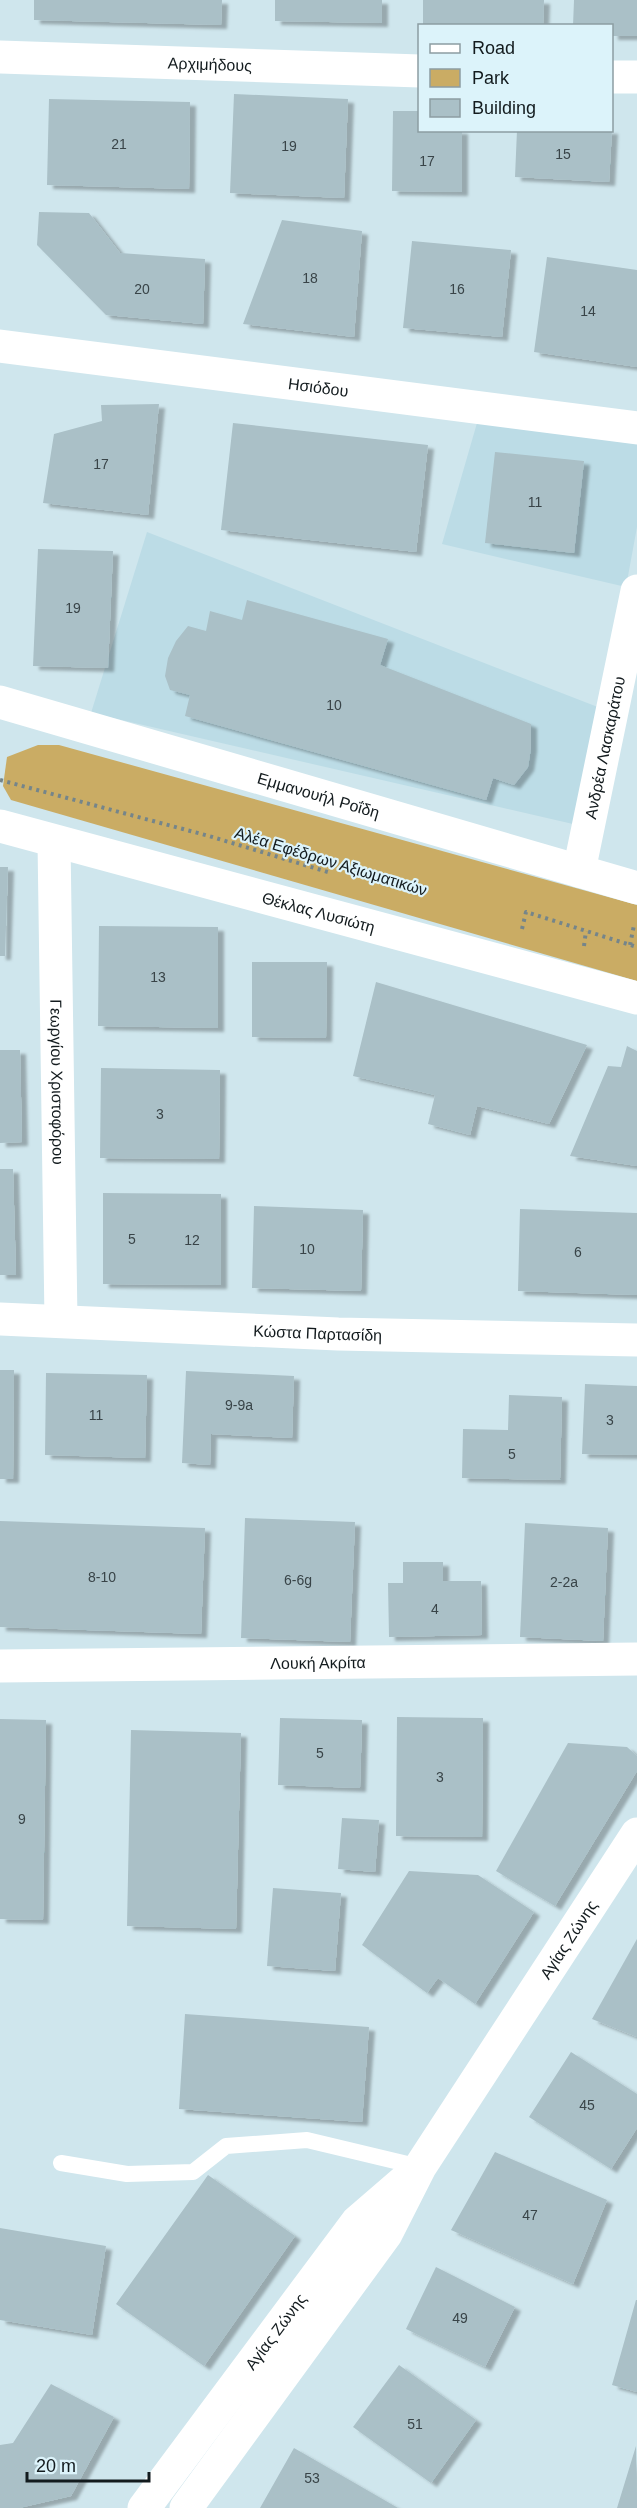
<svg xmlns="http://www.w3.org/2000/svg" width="637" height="2508" viewBox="0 0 637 2508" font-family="Helvetica,sans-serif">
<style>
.built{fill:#bcdce6}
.green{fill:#caac64}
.building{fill:#aac0c7;filter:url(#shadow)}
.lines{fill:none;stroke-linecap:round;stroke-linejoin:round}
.path{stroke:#75858a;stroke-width:4;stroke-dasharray:3 4.5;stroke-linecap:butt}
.lane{stroke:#fff;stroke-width:16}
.street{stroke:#fff;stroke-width:33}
.secondary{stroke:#fff;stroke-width:33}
.labels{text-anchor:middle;stroke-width:4.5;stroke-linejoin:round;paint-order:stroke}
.number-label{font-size:14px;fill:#394448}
.street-label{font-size:16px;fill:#131b1e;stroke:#dcf3fa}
</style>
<defs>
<filter id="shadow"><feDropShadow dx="6" dy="4" stdDeviation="1.5" flood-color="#0004"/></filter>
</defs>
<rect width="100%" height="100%" fill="#cfe6ed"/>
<!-- built -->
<path class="built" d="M477 423 637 444V527L626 587 442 544Z
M147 532 621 716 586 827 91 713Z"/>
<!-- green -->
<path class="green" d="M38 745H59L637 905V981L11 800 3 786 7 757Z"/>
<!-- building -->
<path class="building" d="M34 0H222L221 25 34 20Z
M275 0H382V23L275 21Z
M423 0H544L543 26H423Z
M574 0H637V36H612V26H573Z
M234 94 348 99 344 198 230 193Z
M49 99 190 102 189 189 47 185Z
M393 111H420V130H462V192L392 191Z
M517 130H612L609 182 515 177Z
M39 212 89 213 120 253 205 259 203 324 106 315 37 245Z
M282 220 362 231 354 337 243 324Z
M412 241 511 250 502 337 403 328Z
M547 257 637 270V367L534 352Z
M159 404 148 515 43 503 54 434 102 421 101 405Z
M233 423 428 445 416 552 221 530Z
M495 452 584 461 574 553 485 543Z
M38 549 113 551 108 668 33 666Z
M247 600 388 639 380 665 531 724V748L528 767 514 785 493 778 486 800 185 716 190 695 170 690 165 676 168 658 176 641 188 626 206 631 210 611 242 620Z
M0 867H8L5 956H0Z
M99 926 218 927V1028L98 1026Z
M252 962H327L326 1038 252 1037Z
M376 982 587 1045 549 1124 477 1106 470 1135 428 1124 435 1095 353 1076Z
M627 1046 637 1051V1166L570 1156 608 1066 621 1067Z
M0 1050H20L22 1142 0 1143Z
M101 1068 220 1070 219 1159 100 1158Z
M0 1169H13L16 1275H0Z
M103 1193 221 1194V1285L103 1284Z
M254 1206 363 1210 361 1291 252 1288Z
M520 1209 637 1213V1295L518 1291Z
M0 1370H14L13 1479H0Z
M186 1371 294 1376 292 1438 211 1434 210 1465 182 1463Z
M46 1373 147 1375 145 1458 45 1455Z
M585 1384 637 1386V1455L582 1454Z
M509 1395 562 1397 560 1480 462 1478 463 1429 508 1430Z
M245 1518 355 1522 350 1642 241 1638Z
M0 1521 205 1528 201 1634 0 1627Z
M525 1523 608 1528 603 1641 520 1637Z
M403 1562H443V1581H481L482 1635 389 1637 388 1583H403Z
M397 1717 483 1718 482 1837 396 1836Z
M280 1718 362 1720 360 1788 278 1785Z
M0 1719 46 1720 43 1920 0 1919Z
M131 1730 241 1733 236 1929 127 1926Z
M568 1743 627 1747 637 1756V1771L555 1906 496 1871Z
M342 1818 379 1820 375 1872 338 1869Z
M409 1871 478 1875 534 1912 475 2004 438 1978 427 1993 362 1945Z
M273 1888 341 1893 335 1971 267 1966Z
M637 1939V2037L592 2019Z
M185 2014 369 2027 362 2122 179 2109Z
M571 2052 637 2094V2128L611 2169 529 2117Z
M495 2152 607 2200 573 2284 451 2230Z
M208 2175 295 2236 204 2366 116 2304Z
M0 2228 106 2246 92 2335 0 2320Z
M436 2267 515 2307 485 2367 406 2329Z
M636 2300H637V2392L612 2385Z
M399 2365 476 2420 431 2483 353 2427Z
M51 2384 114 2417 71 2496 19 2508H0V2445L13 2443Z
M636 2446 637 2508H617Z
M294 2448 398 2508H260Z"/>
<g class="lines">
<!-- path -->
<path class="path" d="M0 780 209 836 331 873
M522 929 526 912 637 947
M630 945 634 925
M584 946 586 931"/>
<!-- lane -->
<path class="lane" d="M61 2163 127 2174 193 2172 226 2146 307 2140 420 2167"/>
<!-- street -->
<g class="street">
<path id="s1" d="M0 57 420 71"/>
<path d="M612 77H637"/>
<path id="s2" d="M0 346 637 428"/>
<path id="s3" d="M54 842 61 1321"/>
<path id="s4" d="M579 871 637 591"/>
<path id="s5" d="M0 1319 338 1334 637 1340"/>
<path id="s6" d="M0 1666 637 1659"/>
</g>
<!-- secondary -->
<g class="secondary">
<path id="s7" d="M0 702 637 888"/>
<path id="s8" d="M0 826 637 998"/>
<path id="s9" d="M144 2508 357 2222 408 2178"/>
<path id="s10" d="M186 2508 386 2234 420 2167 637 1834"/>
</g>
</g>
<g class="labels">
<!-- number labels -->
<g class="number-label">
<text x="119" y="149">21</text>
<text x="289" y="151">19</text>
<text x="563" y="159">15</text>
<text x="427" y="166">17</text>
<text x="310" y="283">18</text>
<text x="142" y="294">20</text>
<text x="457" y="294">16</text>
<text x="588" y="316">14</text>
<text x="101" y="469">17</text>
<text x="535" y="507">11</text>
<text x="73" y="613">19</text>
<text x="334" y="710">10</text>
<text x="158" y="982">13</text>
<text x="160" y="1119">3</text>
<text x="132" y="1244">5</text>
<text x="192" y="1245">12</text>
<text x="307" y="1254">10</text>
<text x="578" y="1257">6</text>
<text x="239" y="1410">9-9a</text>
<text x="96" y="1420">11</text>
<text x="610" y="1425">3</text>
<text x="512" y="1459">5</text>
<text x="102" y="1582">8-10</text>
<text x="298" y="1585">6-6g</text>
<text x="564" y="1587">2-2a</text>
<text x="435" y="1614">4</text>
<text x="320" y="1758">5</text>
<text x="440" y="1782">3</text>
<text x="22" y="1824">9</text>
<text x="587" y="2110">45</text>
<text x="530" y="2220">47</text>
<text x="460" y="2323">49</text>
<text x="415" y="2429">51</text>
<text x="312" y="2483">53</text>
</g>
<!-- street labels -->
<g class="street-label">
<text dy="6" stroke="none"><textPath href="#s1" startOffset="210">Αρχιμήδους</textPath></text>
<text dy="6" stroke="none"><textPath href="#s2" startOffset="321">Ησιόδου</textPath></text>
<text dy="6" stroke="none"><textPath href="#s4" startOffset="126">Ανδρέα Λασκαράτου</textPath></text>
<text dy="6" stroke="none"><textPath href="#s7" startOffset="332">Εμμανουήλ Ροΐδη</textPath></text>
<text transform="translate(331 861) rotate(17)" y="6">Αλέα Εφέδρων Αξιωματικών</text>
<text dy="6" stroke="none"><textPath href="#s8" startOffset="330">Θέκλας Λυσιώτη</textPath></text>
<text dy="6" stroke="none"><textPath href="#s3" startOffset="240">Γεωργίου Χριστοφόρου</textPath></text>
<text dy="6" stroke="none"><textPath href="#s5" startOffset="318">Κώστα Παρτασίδη</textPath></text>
<text dy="6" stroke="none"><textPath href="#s6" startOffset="318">Λουκή Ακρίτα</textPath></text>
<text dy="6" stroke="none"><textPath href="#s10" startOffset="686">Αγίας Ζώνης</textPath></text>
<text dy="6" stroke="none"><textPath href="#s9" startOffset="220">Αγίας Ζώνης</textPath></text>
</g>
</g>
<!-- legend -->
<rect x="418" y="24" width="195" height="108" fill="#dcf3fa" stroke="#8c9da2" stroke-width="1.5"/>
<rect x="430" y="44" width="30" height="9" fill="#ffffff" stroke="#8c9da2" stroke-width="1.5"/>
<text x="472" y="54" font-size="18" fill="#131b1e">Road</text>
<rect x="430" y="69" width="30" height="18" fill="#caac64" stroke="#8c9da2" stroke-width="1.5"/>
<text x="472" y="84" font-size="18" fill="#131b1e">Park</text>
<rect x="430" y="99" width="30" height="18" fill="#aac0c7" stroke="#8c9da2" stroke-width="1.5"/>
<text x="472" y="114" font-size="18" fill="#131b1e">Building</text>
<!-- scale -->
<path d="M27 2472v9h122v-9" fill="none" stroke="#131b1e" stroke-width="3"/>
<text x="36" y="2472" font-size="18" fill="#131b1e" stroke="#dcf3fa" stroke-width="4.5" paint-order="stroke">20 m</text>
</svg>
